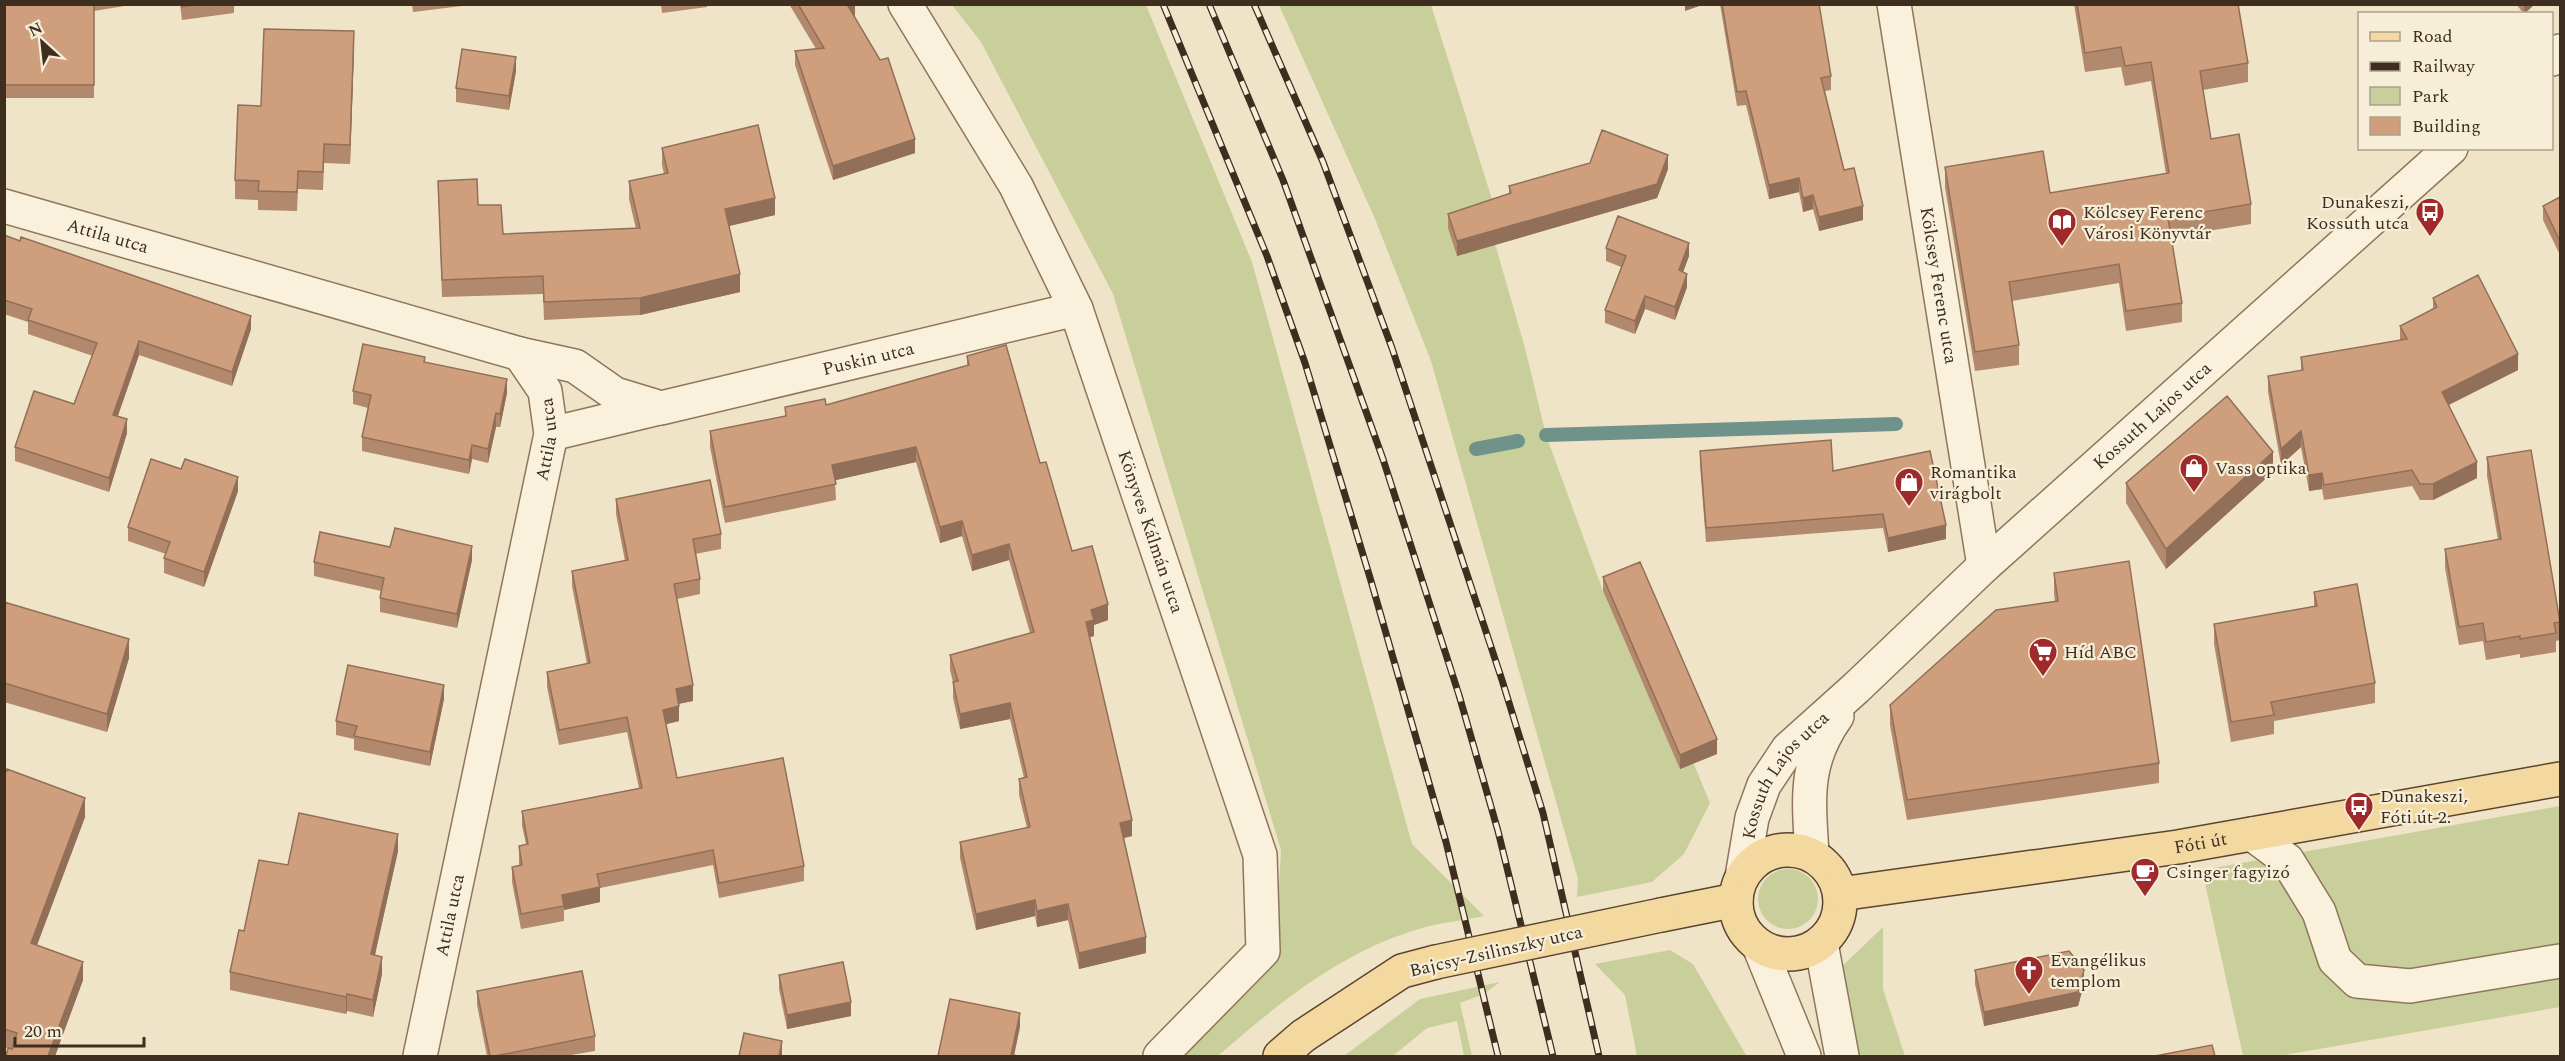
<svg xmlns="http://www.w3.org/2000/svg" width="2565" height="1061" viewBox="0 0 2565 1061" font-family="Spectral,serif">
  <rect width="100%" height="100%" fill="#f0e4c8"/>
  <path fill="#c9cf9b" d="M952 5H1146L1252 262 1412 844 1484 916C1465 920 1445 922 1426 927 1344 949 1280 1002 1218 1056H1176L1275 954 1281 850 1113 294 981 42Z
    M1279 5H1431L1496 212 1487 216 1525 348 1546 435 1603 591 1644 686 1691 757 1710 803 1684 854 1652 882 1577 897 1578 879 1431 361 1375 219Z
    M2560 806V1007L2279 1056H2243L2202 870Z
    M1758 899a30 30 0 1 1 60 0a30 30 0 1 1-60 0Z
    M1883 927V989L1905 1056H1855L1836 972Z
    M1670 950 1693 964 1746 1055 1745 1056H1637L1625 995 1595 964Z
    M1500 982 1484 994 1460 1003 1472 1056H1464L1457 1021 1427 1028 1393 1056H1344L1420 999Z"/>
  <g fill="none" stroke-linecap="round" stroke-linejoin="round">
    <path stroke="#6f938a" stroke-width="14" d="M1546 435 1896 424
      M1476 449 1518 441"/>
    <g stroke="#8d765c" stroke-width="36">
      <g id="minor">
        <path id="s1" d="M905 4 1016 186 1076 309 1260 855 1263 951 1160 1056"/>
        <path id="s2" d="M1894 4 1984 566"/>
        <path d="M2552 59 2560 51"/>
        <path id="s3" d="M4 206 520 354 575 366 615 394 661 408 1076 309"/>
        <path d="M551 434 659 408"/>
        <path d="M2252 834 2287 860 2319 912 2335 960 2357 981 2410 986 2560 961"/>
        <path d="M1812 855C1809 800 1803 764 1837 716"/>
        <path id="s4" d="M1742 877 1752 818 1764 785 1788 749 1856 688 1984 566 2451 148"/>
        <path d="M1821 943 1842 1056"/>
        <path d="M1759 946 1804 1056"/>
        <path id="s5" d="M420 1056 551 434 545 391 520 354"/>
      </g>
    </g>
    <g stroke="#5b4430" stroke-width="36">
      <g id="major">
        <circle cx="1788" cy="902" r="52"/>
        <path id="s6" d="M1840 894 2178 847 2560 779"/>
        <path d="M1661 915 1736 900"/>
        <path d="M1280 1056 1303 1036 1402 971 1436 962"/>
      </g>
    </g>
    <use href="#minor" stroke="#faf1dc" stroke-width="33"/>
    <use href="#major" stroke="#f3d9a0" stroke-width="33"/>
    <g stroke="#3d2e20" stroke-width="7">
      <path id="rail" d="M1163 4 1267 256 1305 363 1371 581 1446 842 1498 1056
        M1209 4 1283 180 1383 459 1459 695 1498 831 1553 1056
        M1254 4 1323 162 1392 348 1502 680 1543 813 1599 1056"/>
    </g>
    <use href="#rail" stroke="#f7eed8" stroke-width="4.5" stroke-dasharray="14" stroke-linecap="butt"/>
    <g stroke="#5b4430" stroke-width="36" stroke-linecap="butt">
      <path id="major-bridge" d="M1436 962 1661 915"/>
    </g>
    <use href="#major-bridge" stroke="#f3d9a0" stroke-width="33"/>
  </g>
  <path fill="#b2896c" d="M4 4H137L94 11V98H4Z
    M180 4H234V13L182 20Z
    M412 4H462V6L413 12Z
    M661 4H707V7L662 13Z
    M789 4H855V16H854L915 153 833 180 795 65V51L816 49Z
    M1720 4H1819L1831 76V90L1825 91 1844 170 1863 220 1819 231 1813 209 1803 212 1799 192 1769 199 1746 105 1737 106Z
    M2074 4H2238L2248 63V82L2203 90 2211 139 2251 204V224L2171 237 2182 303V322L2126 331 2119 283 2012 301 2019 345V365L1975 371 1945 187V167L2050 193 2166 174 2151 81 2125 86 2121 67 2085 72Z
    M2516 4H2535L2524 14Z
    M354 49 350 164 324 163 323 190 298 189 297 211 258 210V200L235 199V180L261 106Z
    M516 71 509 110 456 102V88Z
    M662 148 775 215 729 226 740 292 640 315 544 320 543 294 442 297 438 181 478 205 503 234 636 229 629 199V181L664 174 662 165Z
    M1668 169 1657 198 1457 256 1448 228V214L1509 194V186Z
    M2560 197V255L2543 220V206Z
    M4 235 251 329 232 386 139 355 118 416 127 433 109 492 15 461V447L74 404 93 356 28 334V322L4 314Z
    M1606 248 1689 256 1683 272 1687 287 1675 320 1645 309 1635 334 1605 323V310L1621 267 1606 261Z
    M2433 298 2518 370 2449 405 2477 478 2433 500H2420L2412 486 2324 500 2322 489 2309 491 2301 447 2281 465 2268 392V376L2301 371V357L2400 340V326L2433 309Z
    M967 356 1040 463 1072 551 1108 620 1094 625V636L1090 637 1132 836 1124 838 1146 953 1079 969 1068 920 1037 927 1035 916 976 930 960 858V842L1027 828 1019 795V779L1024 778 1010 719 960 729 953 698V682L950 670V655L1030 633 1009 560 972 571 962 536 940 543 916 462 835 480 836 500 725 523 710 447V431L785 416V407L826 405 967 365Z
    M425 362 507 393 500 427H496L488 463 472 459 469 474 362 451V437L368 408 353 404V391Z
    M1700 451 1833 471 1946 539 1888 552 1883 528 1706 542 1700 465Z
    M2487 457 2560 620V640L2556 641V652L2520 658V654L2486 660 2483 641 2459 645 2445 568V549L2498 540 2487 476Z
    M2273 472 2166 569 2126 503V483Z
    M238 491 204 587 164 573V558L166 554 128 541V527Z
    M616 499 721 534V549L695 554 700 579V594L677 599 693 701 679 704V721L666 724 677 778 804 866V881L719 898 713 865 600 888V902L564 910V921L521 929 512 882V867L519 865V846L526 844 522 826V811L639 788 627 732 559 745 547 687V672L587 664 572 586V571L625 561 616 514Z
    M472 560 457 628 380 612V598L381 591 314 576V562Z
    M2054 573 2159 763V783L1907 820 1890 725V705L2055 602 2054 593Z
    M1603 577 1717 754 1680 769 1603 591Z
    M2314 592 2375 683V703L2274 721V734L2231 742 2214 644V624L2314 606Z
    M4 602 129 658 107 732 4 702Z
    M444 699 430 766 354 750V739L336 735V721Z
    M4 777 85 817 37 945 83 980 55 1056H6L8 1048 4 1047Z
    M398 851 375 955 382 974 373 1017 347 1011 346 1014 230 990V972L244 931 288 865Z
    M1975 970 2084 984 2078 1006 1984 1026 1975 984Z
    M779 975 851 1016 787 1029 779 989Z
    M477 991 595 1036V1051L565 1056H487L477 1005Z"/>
  <path fill="#916f58" d="M851 4H855V16L848 20V6Z
    M1685 4H1705L1685 11Z
    M2524 4H2535L2524 14Z
    M354 31V49L350 164V145Z
    M516 57V71L509 110V96Z
    M915 139V153L833 180V166Z
    M1668 155V169L1657 198 1457 256V241Z
    M1799 178V192L1769 199V185Z
    M1813 195V209L1803 212V198Z
    M775 198V215L725 227V209Z
    M1863 206V220L1819 231V217Z
    M1689 243V256L1679 283V270Z
    M740 274V292L640 315V298Z
    M1687 274V287L1675 320V307Z
    M1645 296V309L1635 334V321Z
    M251 316V329L232 386V372Z
    M139 341V355L113 429V415Z
    M2518 354V370L2442 408V392Z
    M507 379V393L500 427V414Z
    M496 413V427L488 463V449Z
    M127 419V433L109 492V478Z
    M2301 431V447L2281 465V449Z
    M472 445V459L469 474V460Z
    M916 447V462L832 481V465Z
    M2273 452V472L2166 569V549Z
    M2477 462V478L2433 500V484Z
    M2322 473V489L2309 491V475Z
    M238 477V491L204 587V572Z
    M962 521V536L940 543V527Z
    M1946 525V539L1888 552V538Z
    M1009 544V560L972 571V555Z
    M472 546V560L457 628V614Z
    M1108 604V620L1094 625V636L1086 638V622L1091 610Z
    M129 639V658L107 732V714Z
    M444 685V699L430 766V752Z
    M693 685V701L676 704V689Z
    M1010 703V719L960 729V714Z
    M679 706V721L663 725V710Z
    M1717 739V754L1680 769V755Z
    M85 798V817L31 961V943Z
    M1132 820V836L1120 839V823Z
    M398 834V851L371 972V954Z
    M600 887V902L564 910 562 895Z
    M1035 900V916L976 930V914Z
    M1068 904V920L1037 927V911Z
    M1146 937V953L1079 969V953Z
    M382 957V974L373 1017V1000Z
    M83 962V980L55 1056H48Z
    M2084 970V984L2078 1006 1984 1026V1012Z
    M347 994V1011L346 1014V997Z
    M851 1002V1016L787 1029V1015Z
    M1020 1013V1027L1014 1056H1011Z
    M782 1041V1056H779Z"/>
  <path fill="#cf9f7d" stroke="#916f58" stroke-width="1.5" d="M4 4H94V85H4Z
    M181 4H198L182 7Z
    M798 4H851L848 6 880 60 888 58 915 139 833 166 795 51 824 48Z
    M1722 4H1819L1831 76 1821 78 1844 170 1854 168 1863 206 1819 217 1813 195 1803 198 1799 178 1769 185 1746 91 1737 92Z
    M2077 4H2238L2248 63 2200 71 2211 139 2239 134 2251 204 2168 218 2182 303 2126 311 2119 264 2009 282 2019 345 1975 352 1945 167 2043 151 2050 193 2169 173 2151 62 2125 66 2121 47 2085 53Z
    M264 29 354 31 350 145 324 144 323 172 298 171 297 192 258 191 259 181 235 180 238 105 261 106Z
    M462 49 516 57 509 96 456 88Z
    M758 125 775 198 725 209 740 274 640 298 544 302 543 276 442 280 438 181 477 179 478 205H501L503 234 640 228 629 181 668 173 662 148Z
    M1602 130 1668 155 1657 184 1457 241 1448 214 1511 193 1509 186 1590 163Z
    M2560 197V241L2543 206Z
    M1618 216 1689 243 1679 270 1687 274 1675 307 1645 296 1635 321 1605 310 1626 256 1606 248Z
    M4 235 20 241 21 237 251 316 232 372 139 341 113 415 127 419 109 478 15 447 34 391 74 404 97 343 28 320 32 309 4 300Z
    M2478 275 2518 354 2442 392 2477 462 2433 484H2420L2412 470 2324 485 2322 473 2309 475 2301 431 2281 449 2268 376 2303 370 2301 357 2407 339 2400 326 2437 307 2433 298Z
    M363 344 425 357 424 362 507 379 500 414 496 413 488 449 472 445 469 460 362 437 371 395 353 391Z
    M1006 345 1040 463 1046 462 1072 551 1092 546 1108 604 1091 610 1094 620 1086 622 1132 820 1120 823 1146 937 1079 953 1068 904 1037 911 1035 900 976 914 960 842 1030 827 1019 779 1027 777 1010 703 960 714 953 682 958 681 950 655 1034 632 1009 544 972 555 962 521 940 527 916 447 832 465 836 484 725 507 710 431 786 416 785 407 825 399 826 405 969 365 967 356Z
    M2227 396 2273 452 2166 549 2126 483Z
    M1831 440 1833 471 1930 451 1946 525 1888 538 1883 514 1706 528 1700 451Z
    M2531 450 2560 622 2554 623 2556 633 2520 639V636L2486 642 2483 623 2459 627 2445 549 2501 539 2487 457Z
    M151 459 181 469 185 459 238 477 204 572 164 558 170 542 128 527Z
    M710 480 721 534 693 539 700 579 674 584 693 685 676 689 679 706 663 710 677 778 783 758 804 866 719 883 713 850 597 874 600 887 562 895 564 906 521 914 512 867 522 865 519 846 528 844 522 811 642 788 627 717 559 730 547 672 590 663 572 571 628 560 616 499Z
    M395 528 472 546 457 614 380 598 384 578 314 562 320 532 390 547Z
    M2129 561 2159 763 1907 800 1890 705 1996 610 2058 601 2054 573Z
    M1640 562 1717 739 1680 755 1603 577Z
    M2357 584 2375 683 2271 702 2274 715 2231 722 2214 624 2317 606 2314 592Z
    M4 602 129 639 107 714 4 683Z
    M348 665 444 685 430 752 354 736 357 726 336 721Z
    M7 769 85 798 31 943 83 962 48 1056H6L8 1048 12 1049 17 1033 4 1029V777Z
    M299 813 398 834 371 954 382 957 373 1000 347 994 346 997 230 972 239 930 244 931 259 860 288 865Z
    M2069 951 2084 970 2078 992 1984 1012 1975 970Z
    M843 962 851 1002 787 1015 779 975Z
    M582 971 595 1036 495 1056H490L477 991Z
    M950 999 1020 1013 1011 1055 1019 1056H938Z
    M744 1033 782 1041 779 1056H739Z
    M2212 1045 2215 1056H2155Z"/>
  <defs>
    <g id="bus-pin" transform="scale(1.5)"><path d="M0 17L-7.5 6A9.5 9.5 0 1 1 7.5 6Z" fill="#9e2a2b" stroke="#f7eed8"/><path d="M-5-6H5V4H4V6H2V4H-2V6H-4V4H-5ZM-3.5-4V0h7V-4ZM-3.5 1.2v1.5H-2V1.2ZM2 1.2v1.5H3.5V1.2Z" fill="#fff"/></g>
    <g id="library-pin" transform="scale(1.5)"><path d="M0 17L-7.5 6A9.5 9.5 0 1 1 7.5 6Z" fill="#9e2a2b" stroke="#f7eed8"/><path d="M-6-4Q-3-5.5-.7-3.5V5Q-3 3-6 4ZM6-4Q3-5.5 .7-3.5V5Q3 3 6 4Z" fill="#fff"/></g>
    <g id="shop-pin" transform="scale(1.5)"><path d="M0 17L-7.5 6A9.5 9.5 0 1 1 7.5 6Z" fill="#9e2a2b" stroke="#f7eed8"/><path d="M-5-2.5h2.3a2.7 3.5 0 0 1 5.4 0H5L5.5 6h-11ZM-1.5-2.5h3a1.5 2.3 0 0 0-3 0Z" fill="#fff"/></g>
    <g id="supermarket-pin" transform="scale(1.5)"><path d="M0 17L-7.5 6A9.5 9.5 0 1 1 7.5 6Z" fill="#9e2a2b" stroke="#f7eed8"/><path d="M-6-5.5h2.5l.6 2H6L4.5 2H-2.5L-4.4-4H-6ZM-1.5 3.2a1.3 1.3 0 1 0 .1 0ZM3 3.2a1.3 1.3 0 1 0 .1 0Z" fill="#fff"/></g>
    <g id="cafe-pin" transform="scale(1.5)"><path d="M0 17L-7.5 6A9.5 9.5 0 1 1 7.5 6Z" fill="#9e2a2b" stroke="#f7eed8"/><path d="M-5.5-4.5H6V0H3Q3 3.5 0 3.5H-2.5Q-5.5 3.5-5.5 0ZM3-3.2v2h1.7v-2ZM-6 4.5H4V6H-6Z" fill="#fff"/></g>
    <g id="church-pin" transform="scale(1.5)"><path d="M0 17L-7.5 6A9.5 9.5 0 1 1 7.5 6Z" fill="#9e2a2b" stroke="#f7eed8"/><path d="M-1.2-6h2.4v3.5h3.3v2.4h-3.3V6h-2.4V-.1h-3.3v-2.4h3.3Z" fill="#fff"/></g>
  </defs>
  <g fill-rule="evenodd">
    <use href="#bus-pin" x="2430" y="212"/>
    <use href="#library-pin" x="2062" y="222"/>
    <use href="#shop-pin" x="2194" y="468"/>
    <use href="#shop-pin" x="1909" y="482"/>
    <use href="#supermarket-pin" x="2043" y="652"/>
    <use href="#bus-pin" x="2359" y="806"/>
    <use href="#cafe-pin" x="2145" y="872"/>
    <use href="#church-pin" x="2029" y="970"/>
  </g>
  <g text-anchor="middle" stroke-width="4.5" stroke-linejoin="round" paint-order="stroke">
    <g font-size="18" fill="#3d2e20" stroke="#f7eed8" text-anchor="start">
      <text x="2409" y="208" text-anchor="end">Dunakeszi,<tspan x="2409" dy="21">Kossuth utca</tspan></text>
      <text x="2083" y="218">Kölcsey Ferenc<tspan x="2083" dy="21">Városi Könyvtár</tspan></text>
      <text x="2215" y="474">Vass optika</text>
      <text x="1930" y="478">Romantika<tspan x="1930" dy="21">virágbolt</tspan></text>
      <text x="2064" y="658">Híd ABC</text>
      <text x="2380" y="802">Dunakeszi,<tspan x="2380" dy="21">Fóti út 2.</tspan></text>
      <text x="2166" y="878">Csinger fagyizó</text>
      <text x="2050" y="966">Evangélikus<tspan x="2050" dy="21">templom</tspan></text>
    </g>
    <g font-size="18" fill="#3d2e20" stroke="#f7eed8">
      <text dy="6" stroke="none"><textPath href="#s3" startOffset="108">Attila utca</textPath></text>
      <text dy="6" stroke="none"><textPath href="#s2" startOffset="285">Kölcsey Ferenc utca</textPath></text>
      <text dy="6" stroke="none"><textPath href="#s3" startOffset="903">Puskin utca</textPath></text>
      <text dy="6" stroke="none"><textPath href="#s4" startOffset="632">Kossuth Lajos utca</textPath></text>
      <text dy="6" stroke="none"><textPath href="#s5" startOffset="630">Attila utca</textPath></text>
      <text dy="6" stroke="none"><textPath href="#s1" startOffset="585">Könyves Kálmán utca</textPath></text>
      <text dy="6" stroke="none"><textPath href="#s4" startOffset="114">Kossuth Lajos utca</textPath></text>
      <text dy="6" stroke="none"><textPath href="#s6" startOffset="364">Fóti út</textPath></text>
      <text dy="6" stroke="none"><textPath href="#s5" startOffset="144">Attila utca</textPath></text>
      <text transform="translate(1496 951) rotate(-13)" y="6">Bajcsy-Zsilinszky utca</text>
    </g>
  </g>
  <rect width="2565" height="1061" fill="none" stroke="#3d2e20" stroke-width="12"/>
  <rect x="2358" y="12" width="195" height="138" fill="#f7eed8" stroke="#ada18e" stroke-width="1.5"/>
  <rect x="2370" y="32" width="30" height="9" fill="#f3d9a0" stroke="#ada18e" stroke-width="1.5"/>
  <text x="2412" y="42" font-size="18" fill="#3d2e20">Road</text>
  <rect x="2370" y="62" width="30" height="9" fill="#3d2e20" stroke="#ada18e" stroke-width="1.5"/>
  <text x="2412" y="72" font-size="18" fill="#3d2e20">Railway</text>
  <rect x="2370" y="87" width="30" height="18" fill="#c9cf9b" stroke="#ada18e" stroke-width="1.5"/>
  <text x="2412" y="102" font-size="18" fill="#3d2e20">Park</text>
  <rect x="2370" y="117" width="30" height="18" fill="#cf9f7d" stroke="#ada18e" stroke-width="1.5"/>
  <text x="2412" y="132" font-size="18" fill="#3d2e20">Building</text>
  <g transform="translate(42 42) rotate(333)" stroke="#f7eed8" stroke-width="4.5" paint-order="stroke">
  <path d="M0-4.5L10 22L0 15L-10 22Z" fill="#3d2e20"/>
  <text y="-9" font-size="16" font-weight="bold" text-anchor="middle" fill="#3d2e20">N</text>
  </g>
  <path d="M15 1037v9h129v-9" fill="none" stroke="#3d2e20" stroke-width="3"/>
  <text x="24" y="1037" font-size="18" fill="#3d2e20" stroke="#f7eed8" stroke-width="4.5" paint-order="stroke">20 m</text>
</svg>
